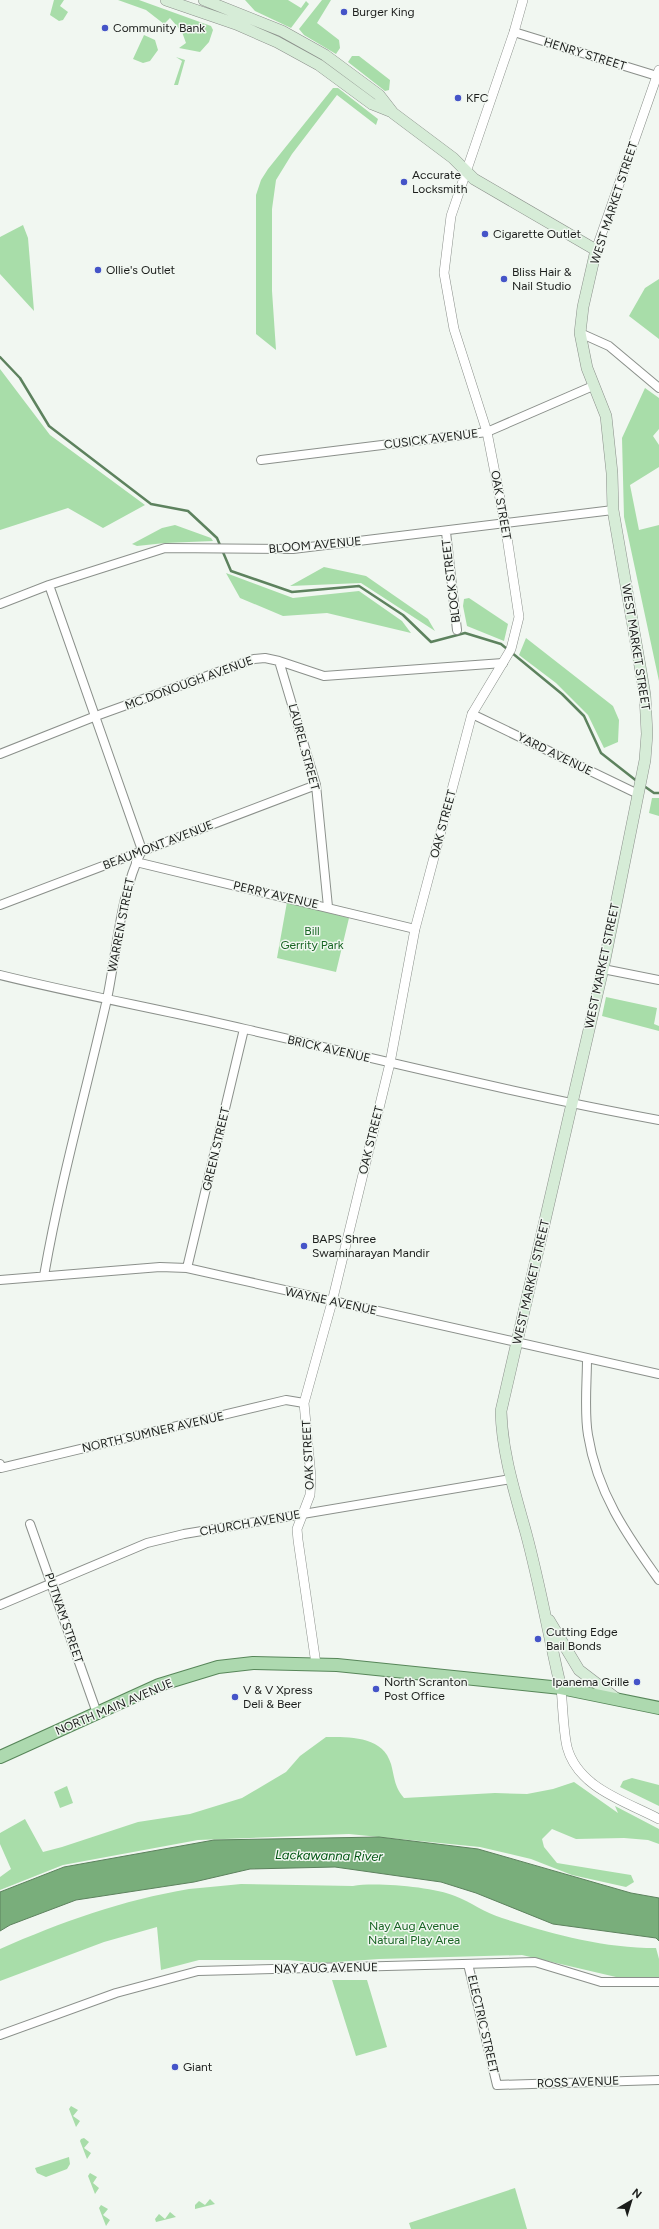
<svg xmlns="http://www.w3.org/2000/svg" width="659" height="2229" viewBox="0 0 659 2229" font-family="Figtree,sans-serif">
  <rect width="100%" height="100%" fill="#f1f7f1"/>
  <path fill="#a8dda9" d="M54 0H64L60 6 68 12 63 20 59 21 50 15Z
    M118 0H139L211 26 213 30 209 42 200 52 179 48 186 43 182 32 170 18 164 24 146 10Z
    M245 0H288L301 8 306 1 309 4 291 28 255 11Z
    M322 0H331L317 23 339 40 340 48 336 54 304 35 299 29Z
    M144 35 155 40 158 50 150 61 143 63 133 59Z
    M352 56H359L390 80 389 90 385 91 348 62Z
    M176 57 185 60 178 85H174L182 61Z
    M333 88H338L378 119 376 125 337 95 292 154 276 180 272 209V291L276 350 256 334V195L261 180 268 169Z
    M23 225 28 238 34 311 0 274V237Z
    M659 279V339L629 316 645 288Z
    M0 369 50 435 145 505 103 528 68 508 0 530Z
    M645 388 659 398V429L653 436 659 445V467L630 485 639 530 659 525V681L624 517 622 438Z
    M175 525 211 538 213 541 165 543 137 546 132 544 162 528Z
    M324 567 366 576 428 619 435 631 361 583 290 586Z
    M226 573 293 598 359 591 402 621 411 633 327 613 283 616 240 598Z
    M469 598 508 624 504 641 467 626 463 606 464 599Z
    M526 638 613 706 619 720 618 742 604 748 588 715 556 683 519 655Z
    M652 798H659V816L649 813Z
    M287 902 349 918 336 972 277 958Z
    M606 997 657 1008 654 1024 659 1026V1031L602 1016Z
    M326 1737C350 1737 383 1736 391 1764 395 1779 394 1786 404 1798L495 1793 527 1794 553 1789 574 1782 618 1813 615 1806 659 1829V1844L648 1840 624 1838 576 1839 552 1829 542 1839 544 1847 557 1863 631 1875 634 1882 626 1887 572 1875 531 1859 480 1847 349 1834 198 1840 63 1865 0 1890V1877L11 1869 0 1844V1833L25 1819 43 1852 62 1847 138 1822 190 1814 242 1798 286 1772 300 1756Z
    M632 1778 659 1785V1806L620 1787 623 1781Z
    M67 1786 73 1803 60 1808 54 1792Z
    M241 1884 353 1886C376 1882 433 1887 455 1896 471 1902 485 1913 502 1918 552 1934 603 1948 656 1948L659 1959V1977H616L522 1955 379 1959 323 1963 287 1960H199L161 1970 157 1927 104 1942 0 1981V1949C61 1922 123 1900 189 1889 207 1887 224 1886 241 1884Z
    M332 1980H367L387 2047 356 2056Z
    M71 2106 78 2110 73 2116 80 2121 76 2127 69 2109Z
    M84 2138 89 2142 84 2148 91 2153 87 2159 80 2141 81 2139Z
    M69 2157 70 2164 67 2169 46 2177 37 2173 35 2168Z
    M90 2173 97 2177 93 2183 99 2188 95 2194 88 2176Z
    M515 2188 527 2229H411L409 2223Z
    M210 2199 215 2204 195 2209V2205L199 2201 205 2205Z
    M101 2205 108 2209 103 2215 110 2220 106 2226 99 2208Z
    M170 2212 176 2217 156 2222 155 2219 159 2214 165 2219Z"/>
  <path fill="#79ae7b" stroke="#5d825e" d="M379 1837 478 1849 631 1893 659 1898V1941L656 1938 553 1924 476 1893 441 1882 335 1867 250 1869 194 1882 76 1900 10 1925 0 1931V1892L64 1867 214 1840Z"/>
  <g fill="none" stroke-linecap="round" stroke-linejoin="round">
    <path stroke="#5d825e" stroke-width="2.5" d="M0 357 20 378 49 426 151 504 188 511 217 538 231 571 292 592 359 586 403 615 431 642 465 633 501 644 562 694 584 716 601 753 638 782
      M644 786 654 793H659"/>
    <g stroke="#8b908b" stroke-width="10">
      <path id="minor" d="M514 32 657 76
        M580 333 609 346 659 388
        M261 460 487 432 593 386
        M446 532 457 630
        M0 604 49 585 165 548 293 549 613 510
        M279 661 316 785 328 907
        M472 714 638 794
        M0 754 96 716 254 659 265 658 279 661 324 676 503 663
        M136 862 415 929
        M0 905 316 785
        M603 969 659 980
        M0 975C81 995 164 1010 245 1029 383 1060 520 1095 659 1120
        M187 1268 244 1029
        M44 1276C60 1183 86 1092 107 999 117 951 120 894 142 850L49 585
        M0 1280 160 1267 187 1268 659 1374
        M587 1359C587 1382 584 1412 588 1435 597 1492 626 1534 659 1580
        M0 1464 1 1468 286 1400 304 1403
        M30 1524 97 1713
        M0 1605 147 1543 184 1534 511 1479
        M468 1964 497 2085 659 2080
        M0 2035 116 1993 198 1971 535 1962 601 1982H659"/>
    </g>
    <g stroke="#8b908b" stroke-width="10">
      <path id="tertiary" d="M596 250 659 70
        M316 1664 298 1540 297 1529 310 1495 311 1477 304 1403 332 1302 390 1063 415 929 472 714 511 649 519 617 505 524 487 432 454 329 444 273 451 216 514 32 523 0
        M561 1688C563 1707 563 1729 567 1747 578 1788 625 1801 659 1819"/>
    </g>
    <g stroke="#8b908b" stroke-width="12">
      <path id="secondary" d="M166 0 236 24 277 42 319 65 372 104 392 112
        M204 0 282 31 325 55 379 95 393 113 453 158 474 179 596 250 583 307 580 333 587 368 606 416 612 473 613 510 645 695 647 734 645 760 603 969 501 1411C502 1453 515 1493 526 1533 540 1585 549 1637 561 1688
        M549 1620 579 1670 617 1699"/>
    </g>
    <g stroke="#578659" stroke-width="14">
      <path id="primary" d="M0 1757 159 1685 218 1667 253 1663 337 1665 561 1688 659 1708"/>
    </g>
    <use href="#minor" stroke="#fff" stroke-width="8"/>
    <use href="#tertiary" stroke="#fff" stroke-width="9"/>
    <use href="#secondary" stroke="#d6ecd7" stroke-width="11"/>
    <use href="#primary" stroke="#add9af" stroke-width="12"/>
  </g>
  <g fill="#4554c8" stroke="#f1f7f1" stroke-width="1.5">
    <circle cx="344" cy="12" r="4"/>
    <circle cx="105" cy="28" r="4"/>
    <circle cx="458" cy="98" r="4"/>
    <circle cx="404" cy="182" r="4"/>
    <circle cx="485" cy="234" r="4"/>
    <circle cx="98" cy="270" r="4"/>
    <circle cx="504" cy="279" r="4"/>
    <circle cx="304" cy="1246" r="4"/>
    <circle cx="538" cy="1639" r="4"/>
    <circle cx="637" cy="1682" r="4"/>
    <circle cx="376" cy="1689" r="4"/>
    <circle cx="235" cy="1697" r="4"/>
    <circle cx="175" cy="2067" r="4"/>
  </g>
  <g text-anchor="middle" stroke-width="3" stroke-linejoin="round" paint-order="stroke">
    <g font-size="12" fill="#1b1d1b" stroke="#f1f7f1" text-anchor="start">
      <text x="352" y="16">Burger King</text>
      <text x="113" y="32">Community Bank</text>
      <text x="466" y="102">KFC</text>
      <text x="412" y="179">Accurate<tspan x="412" dy="14">Locksmith</tspan></text>
      <text x="493" y="238">Cigarette Outlet</text>
      <text x="106" y="274">Ollie's Outlet</text>
      <text x="512" y="276">Bliss Hair &amp;<tspan x="512" dy="14">Nail Studio</tspan></text>
      <text x="312" y="1243">BAPS Shree<tspan x="312" dy="14">Swaminarayan Mandir</tspan></text>
      <text x="546" y="1636">Cutting Edge<tspan x="546" dy="14">Bail Bonds</tspan></text>
      <text x="384" y="1686">North Scranton<tspan x="384" dy="14">Post Office</tspan></text>
      <text x="629" y="1686" text-anchor="end">Ipanema Grille</text>
      <text x="243" y="1694">V &amp; V Xpress<tspan x="243" dy="14">Deli &amp; Beer</tspan></text>
      <text x="183" y="2071">Giant</text>
    </g>
    <g font-size="12" fill="#1b1d1b" stroke="#f1f7f1">
      <text transform="translate(585 54) rotate(17)" y="4">HENRY STREET</text>
      <text transform="translate(614 203) rotate(-72)" y="4">WEST MARKET STREET</text>
      <text transform="translate(431 439) rotate(-7)" y="4">CUSICK AVENUE</text>
      <text transform="translate(501 505) rotate(80)" y="4">OAK STREET</text>
      <text transform="translate(315 545) rotate(-5)" y="4">BLOOM AVENUE</text>
      <text transform="translate(451 581) rotate(-97)" y="4">BLOCK STREET</text>
      <text transform="translate(636 647) rotate(81)" y="4">WEST MARKET STREET</text>
      <text transform="translate(189 683) rotate(-20)" y="4">MC DONOUGH AVENUE</text>
      <text transform="translate(304 747) rotate(75)" y="4">LAUREL STREET</text>
      <text transform="translate(555 754) rotate(26)" y="4">YARD AVENUE</text>
      <text transform="translate(443 824) rotate(-75)" y="4">OAK STREET</text>
      <text transform="translate(158 845) rotate(-21)" y="4">BEAUMONT AVENUE</text>
      <text transform="translate(276 895) rotate(13)" y="4">PERRY AVENUE</text>
      <text transform="translate(121 925) rotate(-79)" y="4">WARREN STREET</text>
      <text transform="translate(602 966) rotate(-78)" y="4">WEST MARKET STREET</text>
      <text transform="translate(329 1049) rotate(13)" y="4">BRICK AVENUE</text>
      <text transform="translate(371 1140) rotate(-76)" y="4">OAK STREET</text>
      <text transform="translate(216 1149) rotate(-77)" y="4">GREEN STREET</text>
      <text transform="translate(531 1282) rotate(-77)" y="4">WEST MARKET STREET</text>
      <text transform="translate(331 1301) rotate(12)" y="4">WAYNE AVENUE</text>
      <text transform="translate(153 1432) rotate(-13)" y="4">NORTH SUMNER AVENUE</text>
      <text transform="translate(308 1455) rotate(-93)" y="4">OAK STREET</text>
      <text transform="translate(250 1523) rotate(-10)" y="4">CHURCH AVENUE</text>
      <text transform="translate(64 1618) rotate(71)" y="4">PUTNAM STREET</text>
      <text transform="translate(114 1707) rotate(-23)" y="4">NORTH MAIN AVENUE</text>
      <text transform="translate(326 1968) rotate(-1)" y="4">NAY AUG AVENUE</text>
      <text transform="translate(483 2024) rotate(77)" y="4">ELECTRIC STREET</text>
      <text transform="translate(578 2082) rotate(-2)" y="4">ROSS AVENUE</text>
    </g>
    <g font-size="12" fill="#196524" stroke="#f1f7f1">
      <text x="312" y="935">Bill<tspan x="312" dy="14">Gerrity Park</tspan></text>
      <text x="414" y="1930">Nay Aug Avenue<tspan x="414" dy="14">Natural Play Area</tspan></text>
    </g>
    <g font-size="13" font-style="italic" fill="#005512" stroke="#f1f7f1">
      <text transform="translate(329 1855) rotate(1)" y="5">Lackawanna River</text>
    </g>
  </g>
  <g transform="translate(631 2201) rotate(38)" stroke="#f1f7f1" stroke-width="3" paint-order="stroke">
  <path d="M0-3L7 15L0 10L-7 15Z" fill="#1b1d1b"/>
  <text y="-6" font-size="11" font-weight="bold" text-anchor="middle" fill="#1b1d1b">N</text>
  </g>
</svg>
